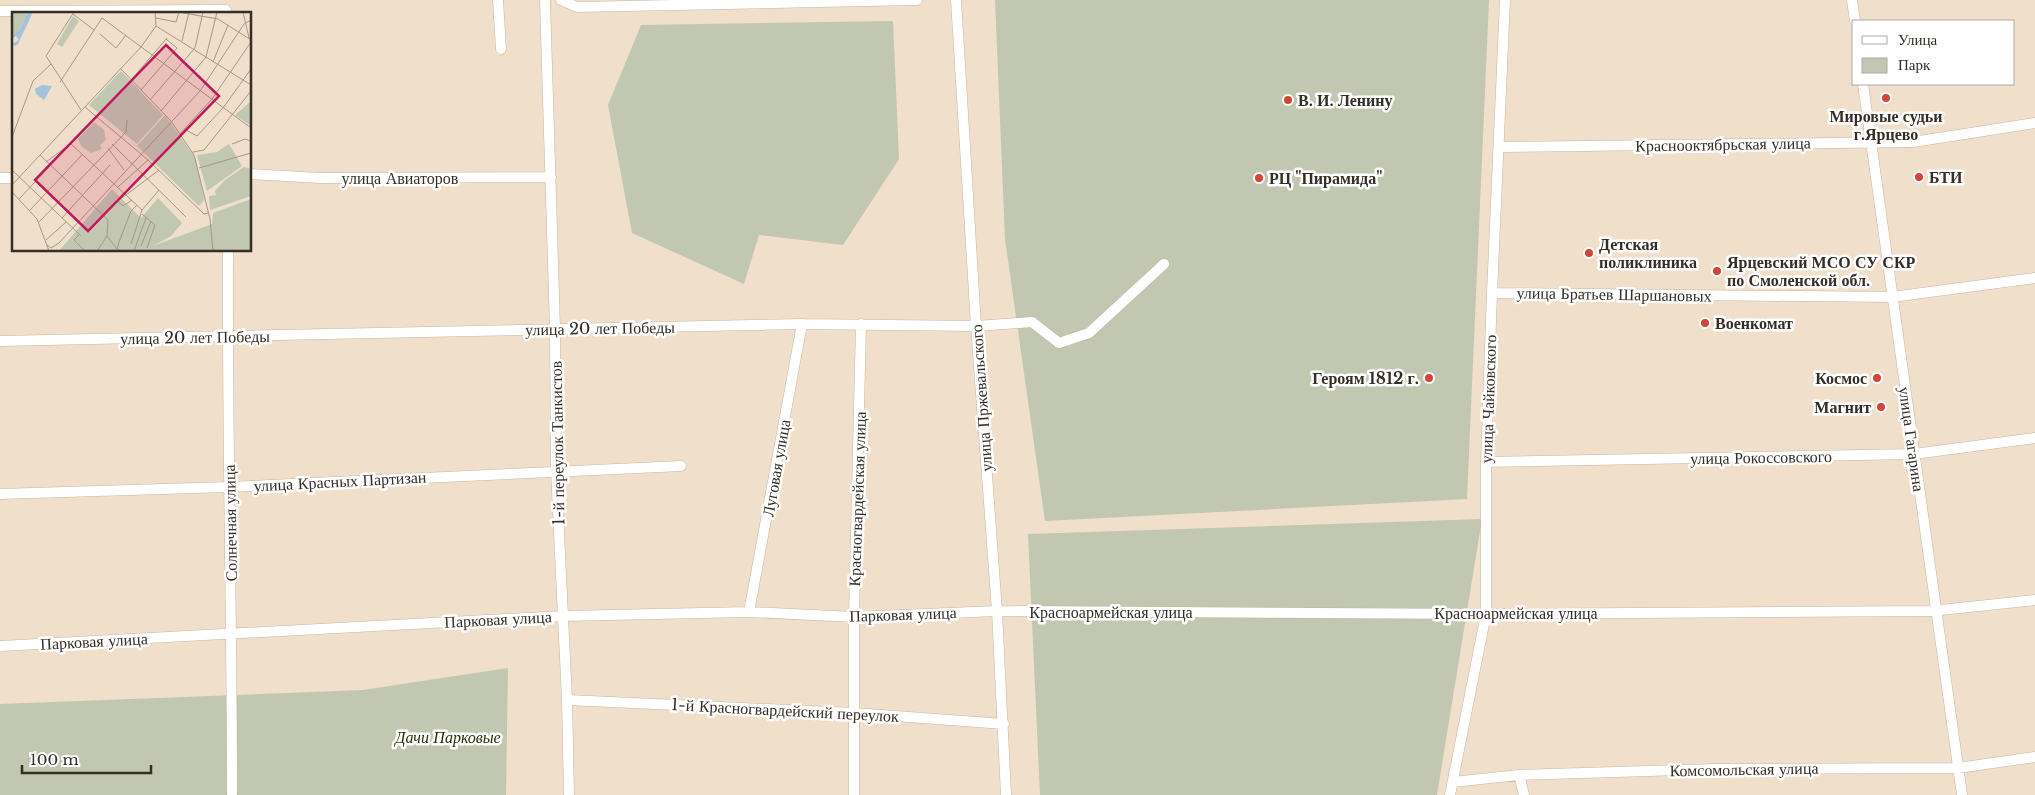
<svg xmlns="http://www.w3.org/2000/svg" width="2035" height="795" viewBox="0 0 2035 795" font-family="'Libre Baskerville',serif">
  <rect width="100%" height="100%" fill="#f0dfca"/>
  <path fill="#c1c7b1" d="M995 0H1489L1467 499 1045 521 1005 239Z
    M893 21 899 159 843 245 759 235 744 284 632 233 608 105 641 25Z
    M1482 519 1437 795H1040L1028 534Z
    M508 668 506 795H0V704L363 690Z"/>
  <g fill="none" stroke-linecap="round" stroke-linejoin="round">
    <g stroke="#c6b6a1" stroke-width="11">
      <path id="street" d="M498 0 501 49
        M545 0 555 329 556 470 567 700 569 795
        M561 0 577 7 917 0
        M956 0 976 326 997 611 1006 795
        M1852 0 1855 21
        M0 11 226 10
        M1863 84 1962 795
        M1500 147 1913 142 2035 123
        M250 174 320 178 551 177
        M0 178H14
        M228 250C227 432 232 613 232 795
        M1492 293 1892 297 2035 278
        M0 341 802 324 976 326 1032 322 1059 343 1089 333 1164 264
        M1486 462 1914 454 2035 438
        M0 494 228 487 681 466
        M749 612 802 324
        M0 646 563 616 749 612 854 617 997 611 1486 614 1931 611 2035 600
        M567 700 854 713 1004 724
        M1519 775 1524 795
        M1453 782 1519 775 1715 769 1958 768 2035 757
        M854 795V617L861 324
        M1450 795 1486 614V462L1492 293 1505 0"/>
    </g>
    <use href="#street" stroke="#fff" stroke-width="10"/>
  </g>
  <g fill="#d24537" stroke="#fff" stroke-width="2">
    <circle cx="1886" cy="98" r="5"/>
    <circle cx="1288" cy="100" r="5"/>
    <circle cx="1919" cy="177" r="5"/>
    <circle cx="1259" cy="178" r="5"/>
    <circle cx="1589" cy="253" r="5"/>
    <circle cx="1717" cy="271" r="5"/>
    <circle cx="1705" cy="323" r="5"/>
    <circle cx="1429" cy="378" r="5"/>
    <circle cx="1877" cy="378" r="5"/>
    <circle cx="1881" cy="407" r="5"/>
  </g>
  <g text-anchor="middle" stroke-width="5" stroke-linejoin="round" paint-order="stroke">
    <g font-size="16" font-weight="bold" fill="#342e26" stroke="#fff" text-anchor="start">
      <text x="1298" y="106">В. И. Ленину</text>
      <text x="1886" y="122" text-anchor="middle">Мировые судьи<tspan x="1886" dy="18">г.Ярцево</tspan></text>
      <text x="1929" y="183">БТИ</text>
      <text x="1269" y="184">РЦ "Пирамида"</text>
      <text x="1599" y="250">Детская<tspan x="1599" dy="18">поликлиника</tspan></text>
      <text x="1727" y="268">Ярцевский МСО СУ СКР<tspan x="1727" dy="18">по Смоленской обл.</tspan></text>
      <text x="1715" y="329">Военкомат</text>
      <text x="1419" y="384" text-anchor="end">Героям 1812 г.</text>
      <text x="1867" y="384" text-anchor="end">Космос</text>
      <text x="1871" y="413" text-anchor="end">Магнит</text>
    </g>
    <g font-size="16" fill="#342e26" stroke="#fff">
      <text transform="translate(1723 144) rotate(-1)" y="6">Краснооктябрьская улица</text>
      <text x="400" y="184">улица Авиаторов</text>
      <text transform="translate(1614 294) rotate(1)" y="6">улица Братьев Шаршановых</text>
      <text transform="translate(600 328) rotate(-1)" y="6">улица 20 лет Победы</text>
      <text transform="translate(195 337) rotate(-1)" y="6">улица 20 лет Победы</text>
      <text transform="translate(981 398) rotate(-94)" y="6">улица Пржевальского</text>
      <text transform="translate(1488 399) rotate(-88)" y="6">улица Чайковского</text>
      <text transform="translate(1912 439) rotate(82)" y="6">улица Гагарина</text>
      <text transform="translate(557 443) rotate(-91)" y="6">1-й переулок Танкистов</text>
      <text transform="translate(1761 457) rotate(-1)" y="6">улица Рокоссовского</text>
      <text transform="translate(776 468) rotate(-80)" y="6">Луговая улица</text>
      <text transform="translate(340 481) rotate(-3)" y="6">улица Красных Партизан</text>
      <text transform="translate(857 499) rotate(-88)" y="6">Красногвардейская улица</text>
      <text transform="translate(230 523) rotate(-91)" y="6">Солнечная улица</text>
      <text x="1111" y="618">Красноармейская улица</text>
      <text x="1516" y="619">Красноармейская улица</text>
      <text transform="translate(903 614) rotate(-2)" y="6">Парковая улица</text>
      <text transform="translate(498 619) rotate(-3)" y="6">Парковая улица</text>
      <text transform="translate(94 641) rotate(-3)" y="6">Парковая улица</text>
      <text transform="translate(785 710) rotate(3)" y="6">1-й Красногвардейский переулок</text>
      <text transform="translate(1744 769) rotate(-1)" y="6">Комсомольская улица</text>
    </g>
    <g font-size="16" font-style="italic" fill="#293106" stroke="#fff">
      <text x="448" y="743">Дачи Парковые</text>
    </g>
  </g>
  <g transform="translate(12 12)">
    <rect width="239" height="239" fill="#f0dfca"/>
    <path d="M0 0H16L8 17 1 24ZM61 4 67 9 50 35 45 32ZM109 59 151 103 125 132 77 93ZM237 91 239 92V114L223 103ZM153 103 184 147 192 188 187 194 125 134ZM82 110 92 118 94 128 88 133 90 137 79 141 69 134 66 127ZM217 132 230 154 195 179 185 143 205 140ZM232 155 239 157V184L198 198 197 184 204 183 203 179 213 168ZM100 177 129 206 146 186 170 211 159 224 141 234 200 212 201 201 239 187V239H47Z" fill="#c1c7b1"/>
    <path d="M16 0H21L6 32 3 34 0 32 7 28 4 24 0 27V24L8 17ZM30 73 40 74 32 88 24 82 23 77Z" fill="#a4c4dc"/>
    <path fill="none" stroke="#a59888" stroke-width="1" d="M62 0 34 44 69 98M166 0 206 7 239 28M231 0 237 26M61 2 82 18M144 6 164 10 167 0M144 14 239 73M88 22 104 36 114 23M170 29 177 0M201 50 216 13M109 57 159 109 182 143 198 207 201 239M119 68 155 26M48 70 90 6 239 116M129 78 165 36 154 27M138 88 183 36 191 0M73 95 136 148 192 202 196 201M149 99 194 45 205 0M172 117 185 124 211 96 239 57M168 122 200 87 239 30M0 125 21 69 39 52M58 131 130 198M100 132 174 205M220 132 233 127 239 129M96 136 112 158M181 140 192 138 239 79M28 143 96 208 95 224 105 237M34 150 61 130 85 104M187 156 239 141M0 158 69 224M0 173 129 35 144 14 143 0M106 175 136 148M0 180 25 207 37 239M7 187 38 154M120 188 111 194 106 189 147 158M18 198 70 143M130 202 143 213 135 236M50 206 98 153M27 210 114 120 115 108M67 223 62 228 73 239M34 228 54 210M119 232 130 198 147 178M35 233 39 236 47 231 188 79 232 12 239 8M129 234 139 209M85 239 95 224M109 239 105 237 107 230 119 199 125 193M122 239 134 206"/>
    <path fill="#c2185b" fill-opacity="0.15" stroke="#c2185b" stroke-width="2.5" d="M154 33 207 84 76 219 23 168Z"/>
    <rect width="239" height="239" fill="none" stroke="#342e26" stroke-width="2.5"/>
  </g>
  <rect x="1852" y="20" width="162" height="65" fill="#ffffff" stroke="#aeaba8"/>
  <rect x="1862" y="36" width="25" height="8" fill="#ffffff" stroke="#aeaba8"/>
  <text x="1898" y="45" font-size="15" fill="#342e26">Улица</text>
  <rect x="1862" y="58" width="25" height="15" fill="#c1c7b1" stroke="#aeaba8"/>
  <text x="1898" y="70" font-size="15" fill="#342e26">Парк</text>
  <path d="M22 765v8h129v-8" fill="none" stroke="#342e26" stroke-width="2.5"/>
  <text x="30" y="765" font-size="15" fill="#342e26" stroke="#ffffff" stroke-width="4" paint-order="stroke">100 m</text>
</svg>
